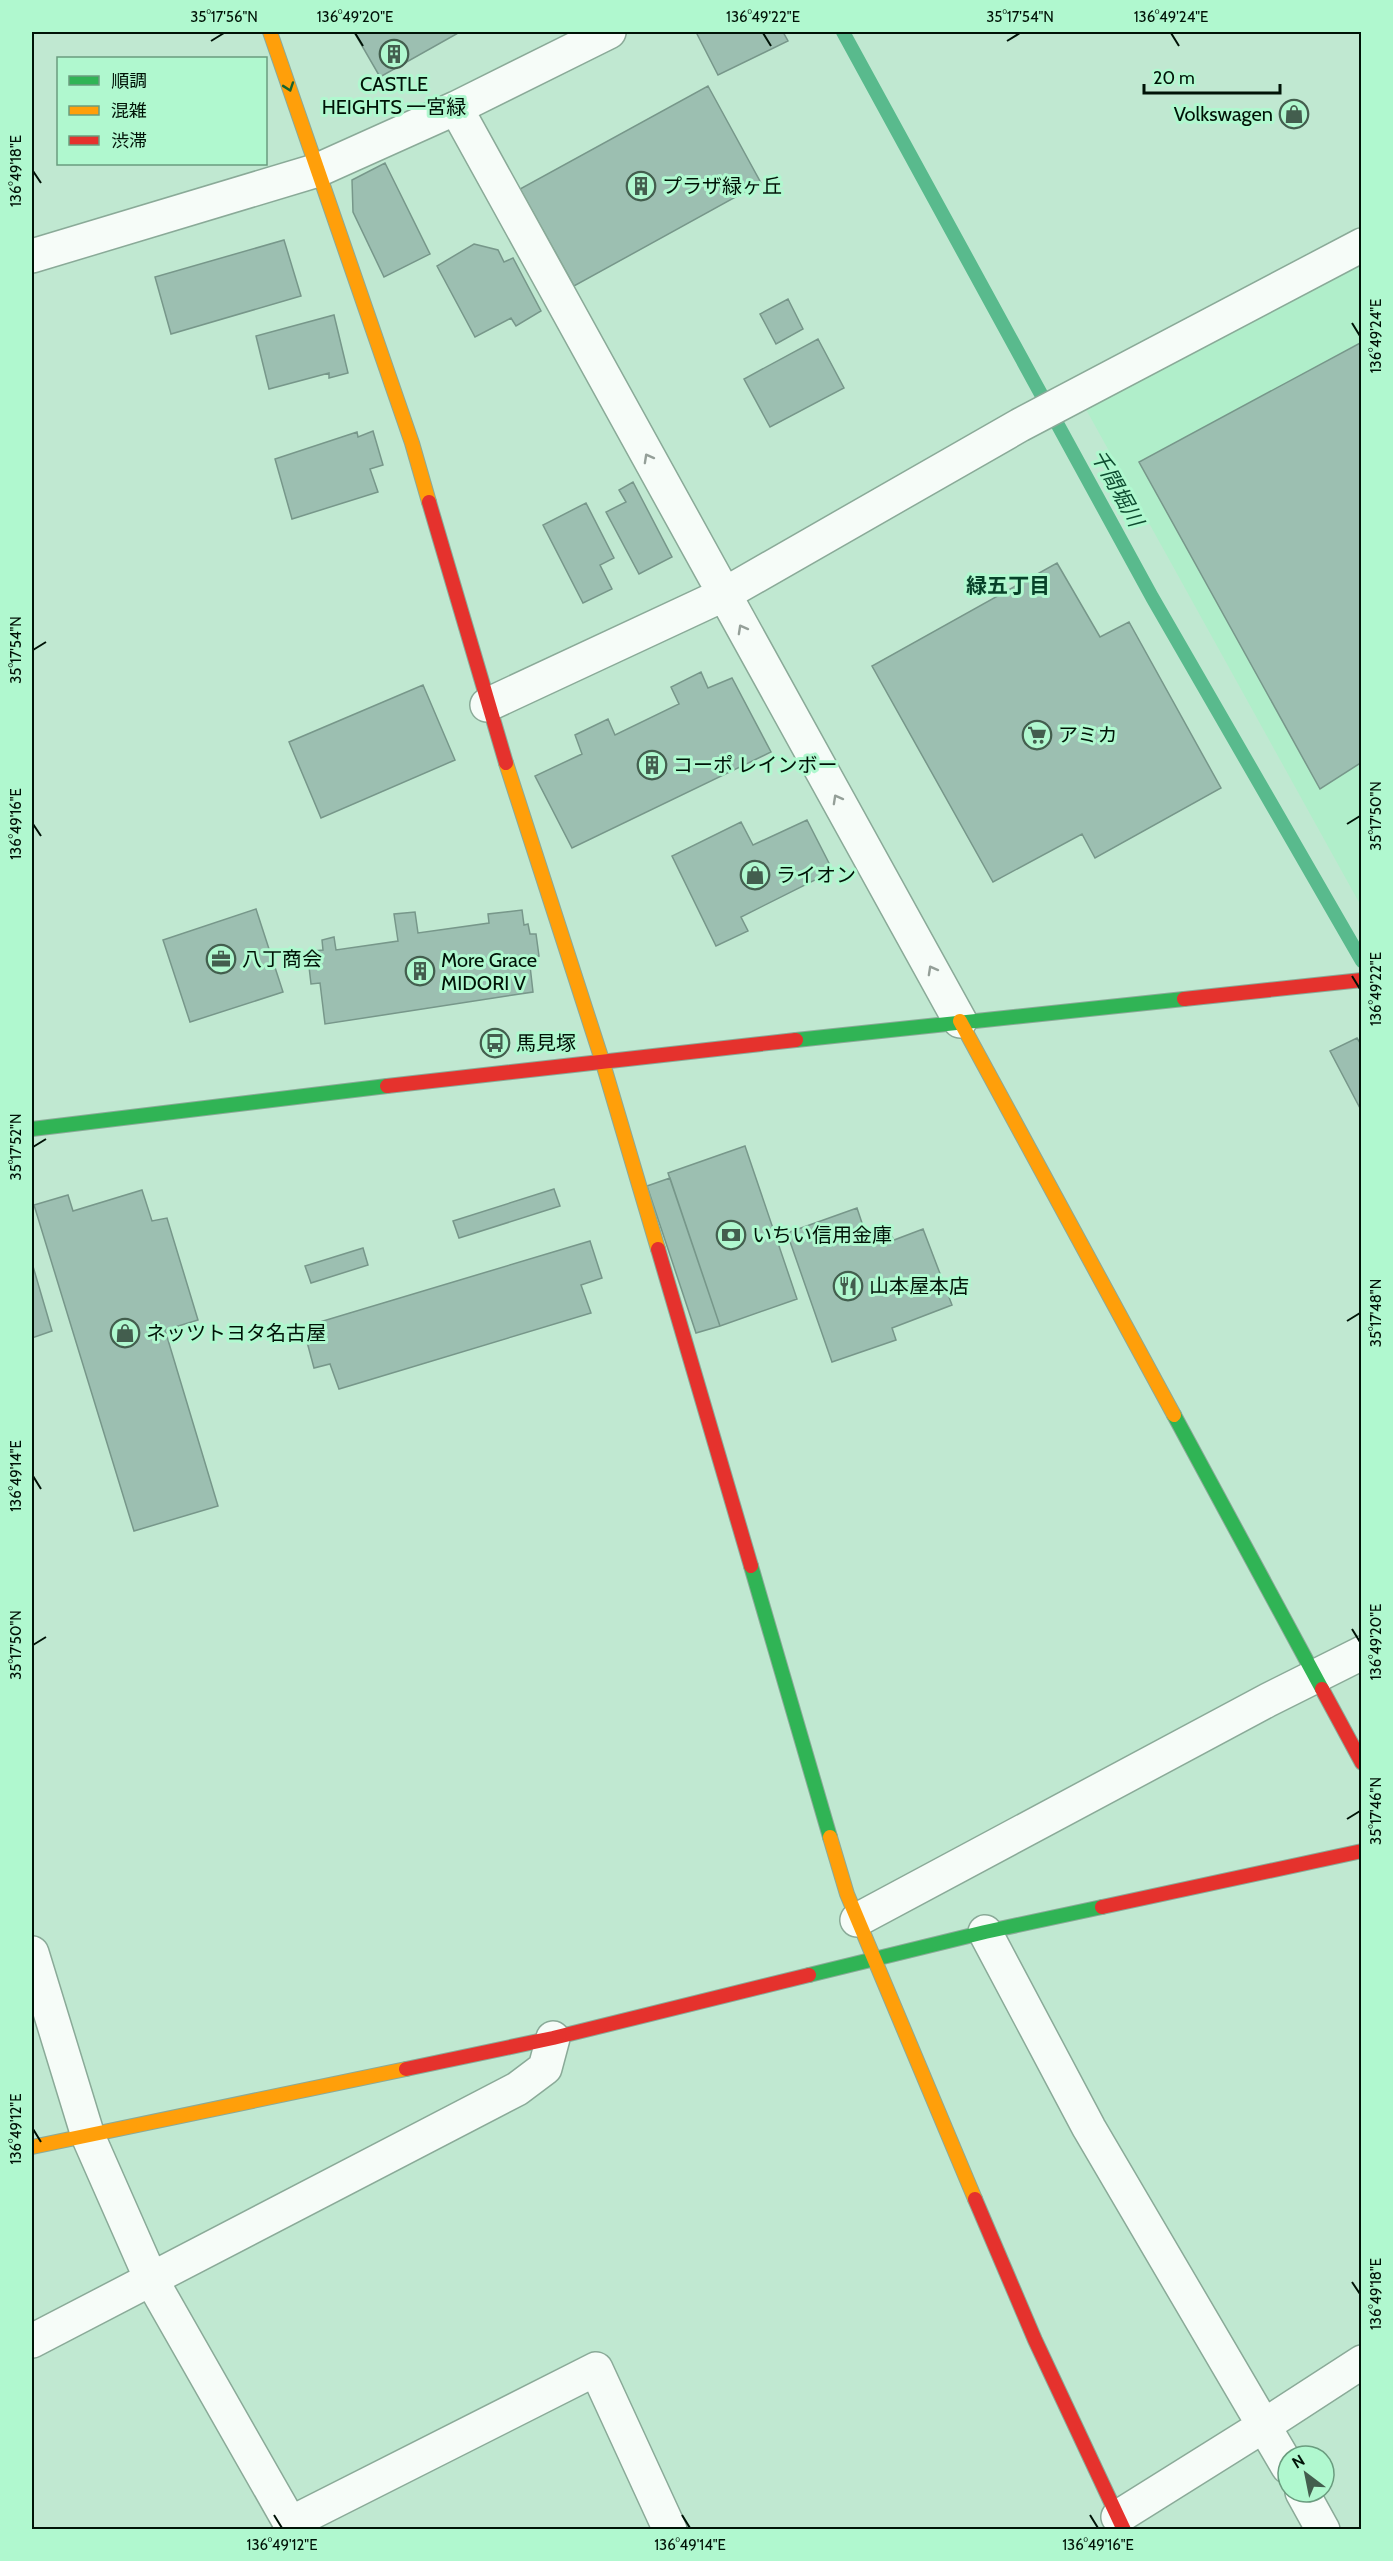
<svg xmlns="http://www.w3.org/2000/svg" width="1393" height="2561" viewBox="0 0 1393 2561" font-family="Cabin,'Noto Sans JP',sans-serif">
  <rect width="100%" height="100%" fill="#c0e8d1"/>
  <path fill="#b0eeca" d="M1361 245V906L1078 395Z"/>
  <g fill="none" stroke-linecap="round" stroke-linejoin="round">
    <path stroke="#59ba8d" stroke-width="14" d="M843 32 1152 597 1362 961"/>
  </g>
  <path fill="#9cbfb1" stroke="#77978a" stroke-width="1.5" d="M354 32H460L380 77Z
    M696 32H783L788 41 718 75Z
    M708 86 761 183 574 286 520 189Z
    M385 163 430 254 384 277 353 212 352 180Z
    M284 240 301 296 171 334 155 277Z
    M474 244 498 250 504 262 513 258 541 311 516 326 511 318 475 337 437 266Z
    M788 299 803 329 776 344 760 314Z
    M334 315 348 373 329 378V373L269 389 256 336Z
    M818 339 844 388 770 427 744 379Z
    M1362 342V762L1320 789 1139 462Z
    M373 431 383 465 370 469 378 492 292 519 275 459 357 432 358 437Z
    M633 482 672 557 639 574 606 512 626 502 619 490Z
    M586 503 614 558 600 565 612 589 583 603 543 525Z
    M1057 563 1100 637 1129 622 1221 788 1095 858 1082 834 993 882 872 666Z
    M701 672 708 688 732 678 771 752 572 848 535 776 582 754 575 735 608 719 615 735 679 704 671 687Z
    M423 685 455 760 321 818 289 742Z
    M807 820 833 871 741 917 748 931 716 946 672 856 741 822 753 845Z
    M256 909 283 992 190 1022 163 940Z
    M522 910 524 925 528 924 530 934H536L539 956 529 957 533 992 325 1024 320 983 311 984 308 958 315 957 314 951 323 950 322 940 334 937 336 950 398 941 394 914 415 912 418 933 489 923 488 914Z
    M1357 1038 1362 1046V1112L1330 1051Z
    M745 1146 797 1299 720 1326 668 1173Z
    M670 1178 720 1326 696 1333 647 1186Z
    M554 1189 560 1206 459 1238 453 1221Z
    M142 1190 152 1221 167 1218 198 1320 165 1330 218 1506 134 1531 34 1205 68 1195 73 1211Z
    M857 1208 867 1238 887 1229 894 1240 923 1229 952 1305 892 1328 896 1340 832 1362 787 1233Z
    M590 1241 602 1278 581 1285 591 1313 339 1389 330 1364 314 1368 303 1327Z
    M363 1248 368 1265 311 1283 305 1266Z
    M32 1263 52 1331 32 1338Z"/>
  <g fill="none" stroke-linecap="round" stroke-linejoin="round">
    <g stroke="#8aaa98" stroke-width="36">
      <path id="street" d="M456 108 960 1021
        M32 256 318 170 456 108 609 32
        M487 705 723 595 1020 425 1362 245
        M857 1920 1268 1700 1362 1653
        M985 1932 1089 2128 1288 2467
        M32 1953 88 2136 151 2279 294 2530
        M32 2341 517 2089 545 2068 553 2038
        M1302 2492 1323 2530
        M1118 2517 1265 2425 1362 2362
        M291 2523 596 2369 670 2530"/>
    </g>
    <g stroke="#8aaa98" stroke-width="16">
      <path id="fast" d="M796 1040 1184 999
        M32 1129 387 1086
        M1174 1415 1322 1689
        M751 1566 830 1837
        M809 1975 985 1932 1102 1907"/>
    </g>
    <g stroke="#8aaa98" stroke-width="16">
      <path id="slow" d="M270 32 412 443 429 502
        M506 763 602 1060 658 1249
        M960 1021 1174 1415
        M830 1837 847 1894 975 2199
        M32 2147 406 2069"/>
    </g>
    <g stroke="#8aaa98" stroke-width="16">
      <path id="jam" d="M429 502 506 763
        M1184 999 1362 980
        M387 1086 796 1040
        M658 1249 751 1566
        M1322 1689 1362 1763
        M1102 1907 1362 1851
        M406 2069 553 2038 809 1975
        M975 2199 1035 2340 1124 2530"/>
    </g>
    <use href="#street" stroke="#f6fcf8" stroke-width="33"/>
    <use href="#fast" stroke="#30b455" stroke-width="14"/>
    <use href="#slow" stroke="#ff9f0a" stroke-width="14"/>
    <use href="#jam" stroke="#e5322d" stroke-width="14"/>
  </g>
  <defs><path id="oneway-chevron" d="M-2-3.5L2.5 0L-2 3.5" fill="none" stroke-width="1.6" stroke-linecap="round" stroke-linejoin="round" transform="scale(1.5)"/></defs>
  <use stroke="#18642e" href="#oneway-chevron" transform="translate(289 87) rotate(71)"/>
  <g stroke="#949f98">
    <use href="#oneway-chevron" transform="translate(648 458) rotate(-119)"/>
    <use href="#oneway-chevron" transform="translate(742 629) rotate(-119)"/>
    <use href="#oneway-chevron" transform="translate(837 799) rotate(-119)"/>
    <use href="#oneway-chevron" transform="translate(932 970) rotate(-119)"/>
  </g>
  <path fill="none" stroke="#001307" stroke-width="2" d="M355 33 363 46M763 33 771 46M1171 33 1179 46M211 41 224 33M1007 41 1020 33M33 171 41 183M1352 323 1360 336M33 650 46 642M33 824 41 836M1347 824 1360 816M1352 976 1360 989M33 1147 46 1139M1347 1321 1360 1313M33 1476 41 1489M1352 1629 1360 1642M33 1645 46 1637M1347 1819 1360 1811M33 2129 41 2142M1352 2282 1360 2294M274 2515 282 2528M682 2515 690 2528M1090 2515 1098 2528"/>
  <defs>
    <g id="building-ring" transform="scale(1.5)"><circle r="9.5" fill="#b0f8cf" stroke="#435e4e" stroke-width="1.5"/><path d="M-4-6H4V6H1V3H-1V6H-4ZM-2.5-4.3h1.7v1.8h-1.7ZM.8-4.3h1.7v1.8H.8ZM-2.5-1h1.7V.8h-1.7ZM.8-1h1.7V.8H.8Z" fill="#435e4e"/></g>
    <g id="shop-ring" transform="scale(1.5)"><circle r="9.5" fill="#b0f8cf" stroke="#435e4e" stroke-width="1.5"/><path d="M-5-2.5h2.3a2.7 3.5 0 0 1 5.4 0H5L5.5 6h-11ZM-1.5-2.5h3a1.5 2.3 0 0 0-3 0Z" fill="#435e4e"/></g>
    <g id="supermarket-ring" transform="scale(1.5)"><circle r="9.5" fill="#b0f8cf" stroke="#435e4e" stroke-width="1.5"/><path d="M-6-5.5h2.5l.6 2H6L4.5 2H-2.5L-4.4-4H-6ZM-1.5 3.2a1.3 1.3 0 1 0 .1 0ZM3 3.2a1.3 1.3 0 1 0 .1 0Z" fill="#435e4e"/></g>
    <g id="office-ring" transform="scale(1.5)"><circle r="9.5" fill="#b0f8cf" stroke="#435e4e" stroke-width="1.5"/><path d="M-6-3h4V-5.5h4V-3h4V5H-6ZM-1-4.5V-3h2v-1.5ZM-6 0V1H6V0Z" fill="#435e4e"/></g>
    <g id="bus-ring" transform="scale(1.5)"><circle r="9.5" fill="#b0f8cf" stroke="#435e4e" stroke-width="1.5"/><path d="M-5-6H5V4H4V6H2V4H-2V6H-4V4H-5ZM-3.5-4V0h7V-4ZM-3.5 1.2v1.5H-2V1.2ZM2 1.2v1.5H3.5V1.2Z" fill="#435e4e"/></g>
    <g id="bank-ring" transform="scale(1.5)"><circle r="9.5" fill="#b0f8cf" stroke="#435e4e" stroke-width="1.5"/><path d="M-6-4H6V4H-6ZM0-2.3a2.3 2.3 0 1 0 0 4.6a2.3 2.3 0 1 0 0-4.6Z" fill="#435e4e"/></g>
    <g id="restaurant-ring" transform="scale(1.5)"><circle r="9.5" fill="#b0f8cf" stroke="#435e4e" stroke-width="1.5"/><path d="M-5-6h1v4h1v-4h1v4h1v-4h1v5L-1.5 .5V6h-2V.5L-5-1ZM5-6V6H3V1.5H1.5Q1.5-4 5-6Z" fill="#435e4e"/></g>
  </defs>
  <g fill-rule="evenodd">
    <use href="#building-ring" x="394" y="54"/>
    <use href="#shop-ring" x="1294" y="114"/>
    <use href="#building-ring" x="641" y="186"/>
    <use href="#supermarket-ring" x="1037" y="735"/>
    <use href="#building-ring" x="652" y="765"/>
    <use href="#shop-ring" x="755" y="875"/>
    <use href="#office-ring" x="221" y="959"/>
    <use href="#building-ring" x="420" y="971"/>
    <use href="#bus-ring" x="495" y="1043"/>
    <use href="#bank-ring" x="731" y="1235"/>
    <use href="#restaurant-ring" x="848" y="1286"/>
    <use href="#shop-ring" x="125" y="1333"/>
  </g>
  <g text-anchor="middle" stroke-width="6" stroke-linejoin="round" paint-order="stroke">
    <g font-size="20" fill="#001307" stroke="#b0f8cf" text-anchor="start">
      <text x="394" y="91" text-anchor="middle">CASTLE<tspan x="394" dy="23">HEIGHTS 一宮緑</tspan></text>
      <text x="1273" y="121" text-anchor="end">Volkswagen</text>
      <text x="662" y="193">プラザ緑ヶ丘</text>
      <text x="1058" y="742">アミカ</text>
      <text x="673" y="772">コーポ レインボー</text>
      <text x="776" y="882">ライオン</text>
      <text x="242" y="966">八丁商会</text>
      <text x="441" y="967">More Grace<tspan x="441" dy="23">MIDORI V</tspan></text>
      <text x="516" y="1050">馬見塚</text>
      <text x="752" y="1242">いちい信用金庫</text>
      <text x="869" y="1293">山本屋本店</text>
      <text x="146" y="1340">ネッツトヨタ名古屋</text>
    </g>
    <g font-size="21" font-style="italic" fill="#0e4d31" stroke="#b0f8cf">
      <text transform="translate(1117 488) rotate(61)" y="7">千間堀川</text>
    </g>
    <g font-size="21" font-weight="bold" fill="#074129" stroke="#b0f8cf">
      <text x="1008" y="593">緑五丁目</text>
    </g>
  </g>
  <rect width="1393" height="2561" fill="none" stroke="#b0f8cf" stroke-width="66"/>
  <rect x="57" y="57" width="210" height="108" fill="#b0f8cf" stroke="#6a9c7f" stroke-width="1.5"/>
  <rect x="69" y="76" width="30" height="9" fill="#30b455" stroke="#6a9c7f" stroke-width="1.5"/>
  <text x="111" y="87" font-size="18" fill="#001307">順調</text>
  <rect x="69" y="106" width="30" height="9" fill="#ff9f0a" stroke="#6a9c7f" stroke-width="1.5"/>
  <text x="111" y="117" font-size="18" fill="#001307">混雑</text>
  <rect x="69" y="136" width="30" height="9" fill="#e5322d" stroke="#6a9c7f" stroke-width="1.5"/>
  <text x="111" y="147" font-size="18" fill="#001307">渋滞</text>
  <g transform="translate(1306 2474) rotate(328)"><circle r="28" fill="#b0f8cf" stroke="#6a9c7f" stroke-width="1.5"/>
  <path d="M0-4.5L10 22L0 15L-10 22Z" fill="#435e4e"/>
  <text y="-9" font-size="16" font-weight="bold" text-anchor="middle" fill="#001307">N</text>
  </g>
  <path d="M1144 84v9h136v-9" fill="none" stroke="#001307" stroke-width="3"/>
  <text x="1153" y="84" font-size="18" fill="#001307" stroke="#b0f8cf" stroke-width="4.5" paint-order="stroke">20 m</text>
  <rect x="33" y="33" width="1327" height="2495" fill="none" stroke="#001307" stroke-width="2"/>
  <g font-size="15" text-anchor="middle" fill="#001307">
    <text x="224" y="22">35°17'56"N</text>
    <text x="355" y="22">136°49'20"E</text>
    <text x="763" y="22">136°49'22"E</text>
    <text x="1020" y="22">35°17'54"N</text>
    <text x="1171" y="22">136°49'24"E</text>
    <text transform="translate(16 171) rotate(-90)" y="5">136°49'18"E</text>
    <text transform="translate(1376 336) rotate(-90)" y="5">136°49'24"E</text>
    <text transform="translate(16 650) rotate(-90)" y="5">35°17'54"N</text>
    <text transform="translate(1376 816) rotate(-90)" y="5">35°17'50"N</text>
    <text transform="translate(16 824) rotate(-90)" y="5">136°49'16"E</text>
    <text transform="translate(1376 989) rotate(-90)" y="5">136°49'22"E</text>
    <text transform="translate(16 1147) rotate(-90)" y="5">35°17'52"N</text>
    <text transform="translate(1376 1313) rotate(-90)" y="5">35°17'48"N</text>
    <text transform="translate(16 1476) rotate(-90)" y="5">136°49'14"E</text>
    <text transform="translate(1376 1642) rotate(-90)" y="5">136°49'20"E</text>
    <text transform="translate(16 1645) rotate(-90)" y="5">35°17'50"N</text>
    <text transform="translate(1376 1811) rotate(-90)" y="5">35°17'46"N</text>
    <text transform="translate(16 2129) rotate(-90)" y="5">136°49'12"E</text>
    <text transform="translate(1376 2294) rotate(-90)" y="5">136°49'18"E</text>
    <text x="282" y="2550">136°49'12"E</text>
    <text x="690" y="2550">136°49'14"E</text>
    <text x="1098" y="2550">136°49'16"E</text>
  </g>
</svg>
